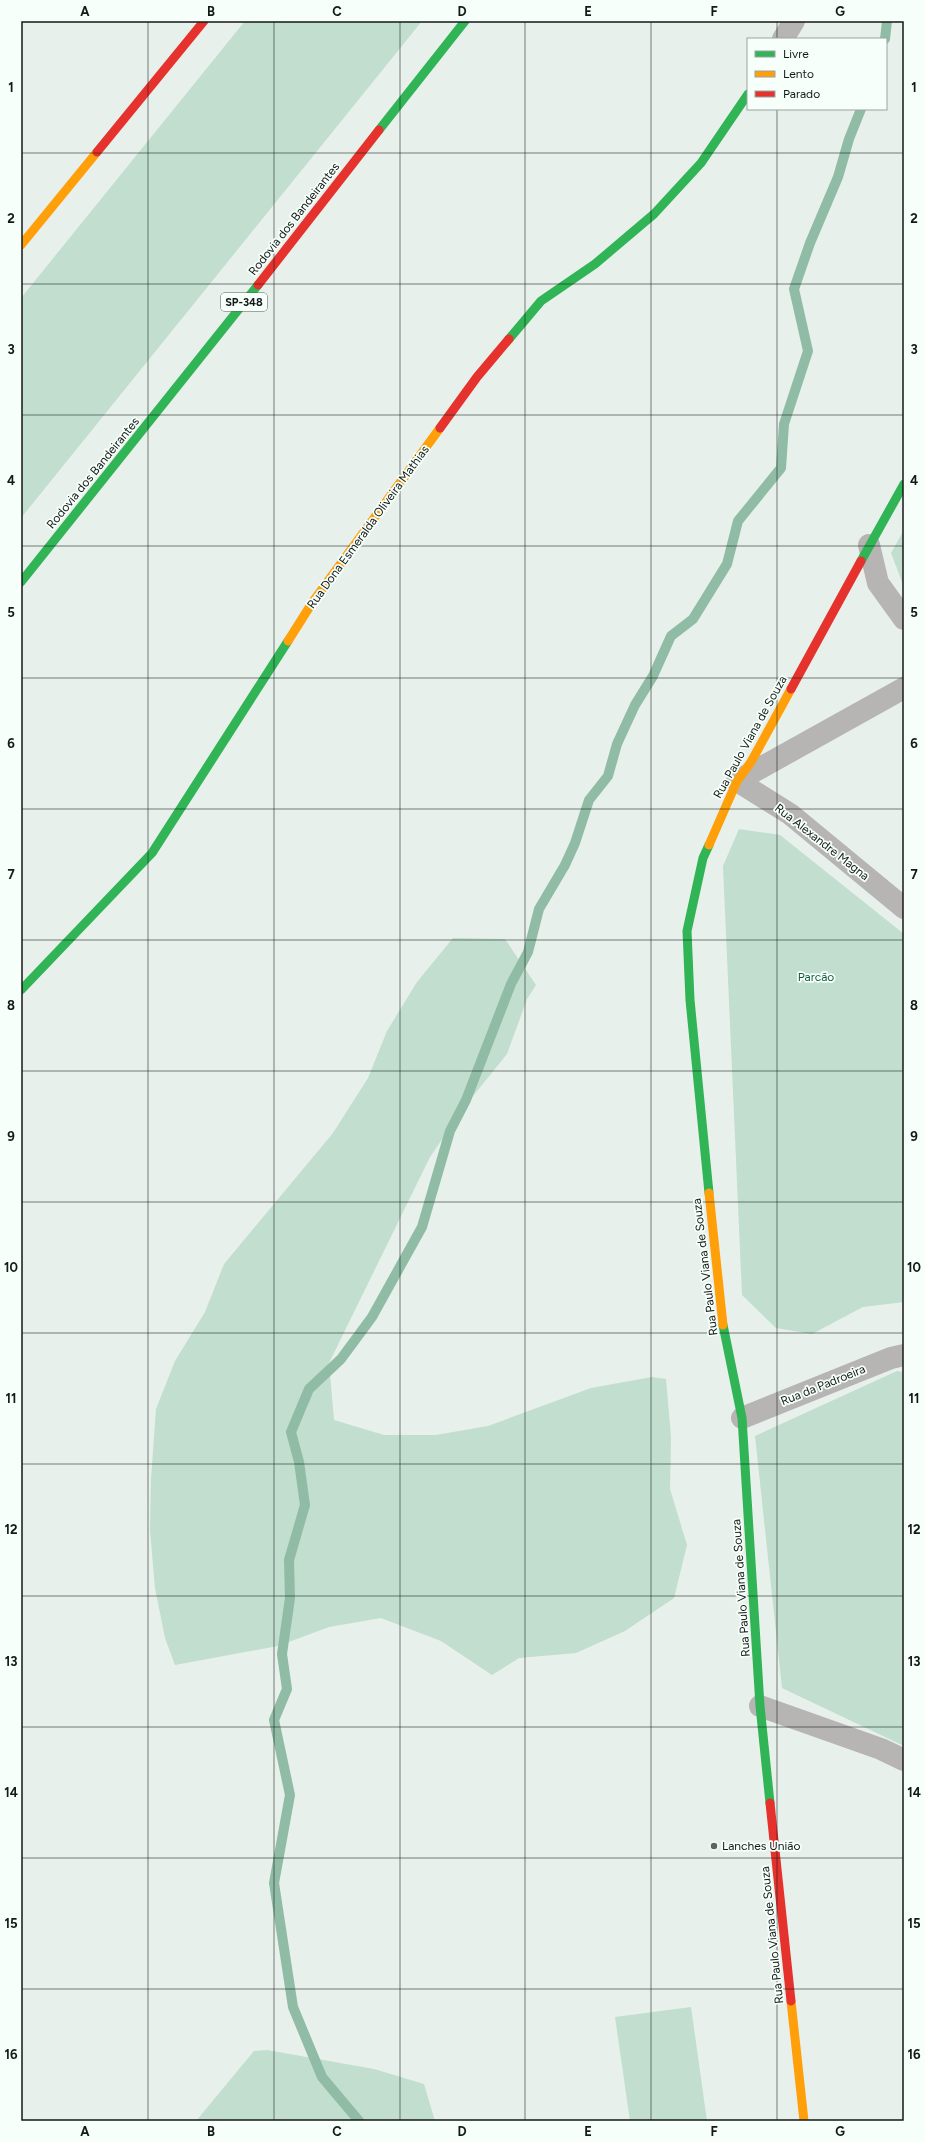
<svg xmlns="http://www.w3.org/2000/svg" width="925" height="2142" viewBox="0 0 925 2142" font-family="Figtree,sans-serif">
  <rect width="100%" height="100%" fill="#e8f0ec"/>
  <path fill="#c1decf" d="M245 21H422L21 518V298Z
    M904 530V587L891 553Z
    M739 829 780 835 904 934V1302L863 1307 812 1334 776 1328 742 1295 723 866Z
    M453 938 505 939 536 985 527 999 507 1054 465 1106 430 1157 329 1363 334 1420 384 1435H436L488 1426 591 1388 652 1377 666 1379 671 1437 670 1489 687 1545 674 1598 625 1631 576 1653 519 1658 492 1675 441 1641 381 1618 329 1627 278 1646 175 1665 165 1638 155 1588 150 1530 151 1479 156 1409 175 1361 205 1312 224 1264 333 1133 368 1078 387 1031 417 982Z
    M897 1371 904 1372V1746L782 1688 755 1436Z
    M691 2007 707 2121H630L615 2017Z
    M267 2050 374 2069 424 2084 435 2121H196L254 2051Z"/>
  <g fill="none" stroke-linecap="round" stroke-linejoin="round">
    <path stroke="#90bca6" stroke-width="10" d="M885 39 887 21
      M359 2121 322 2077 293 2007 274 1883 290 1795 274 1720 287 1689 282 1654 290 1598 289 1560 305 1505 299 1462 291 1432 309 1389 341 1359 372 1317 422 1227 450 1131 466 1100 511 984 528 952 539 909 565 865 575 843 589 800 608 776 617 744 635 705 653 676 671 636 693 619 727 564 738 521 781 468 784 424 808 351 794 289 810 243 838 177 849 139 861 109"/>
    <path stroke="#b6b5b4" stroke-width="22" d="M783 39 794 21
      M869 545 878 583 904 619
      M904 688 737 781 790 814 904 908
      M742 1418 891 1358 904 1355
      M760 1706 881 1749 904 1760"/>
    <path stroke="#30b455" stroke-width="9" d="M379 130 465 21
      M509 339 541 301 595 264 654 214 701 163 748 94
      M861 561 904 484
      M21 582 258 285
      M21 990 152 853 288 641
      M709 1193 690 1000 687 931 703 858 709 845
      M723 1325 742 1418 760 1706 770 1803"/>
    <path stroke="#ff9f0a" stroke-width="9" d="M21 245 97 152
      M288 641 312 603 440 428
      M709 845 737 781 751 762 791 689
      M709 1193 723 1325
      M791 2001 804 2121"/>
    <path stroke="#e5322d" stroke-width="9" d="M97 152 204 21
      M258 285 379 130
      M440 428 477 377 509 339
      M791 689 861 561
      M770 1803 791 2001"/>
  </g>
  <path fill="none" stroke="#141917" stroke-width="1" stroke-opacity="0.55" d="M148 21V2121M274 21V2121M400 21V2121M525 21V2121M651 21V2121M777 21V39M777 109V2121M21 153H904M21 284H904M21 415H904M21 546H904M21 678H904M21 809H904M21 940H904M21 1071H904M21 1202H904M21 1333H904M21 1464H904M21 1596H904M21 1727H904M21 1858H904M21 1989H904"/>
  <circle fill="#5e6462" stroke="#f6fffa" stroke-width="1.5" cx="714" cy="1846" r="4"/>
  <g text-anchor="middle" stroke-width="3.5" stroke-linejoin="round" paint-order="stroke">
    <rect fill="#f6fffa" stroke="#585e5b" stroke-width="1" x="221" y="293" width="46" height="18" rx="3"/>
    <g font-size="11" font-weight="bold" fill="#141917">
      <text x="244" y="306">SP-348</text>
    </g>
    <g font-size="12" fill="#141917" stroke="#f6fffa">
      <text transform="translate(294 219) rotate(-52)" y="4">Rodovia dos Bandeirantes</text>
      <text transform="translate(93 473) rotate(-51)" y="4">Rodovia dos Bandeirantes</text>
      <text transform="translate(368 527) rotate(-54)" y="4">Rua Dona Esmeralda Oliveira Mathias</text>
      <text transform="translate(750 737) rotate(-61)" y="4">Rua Paulo Viana de Souza</text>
      <text transform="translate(822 842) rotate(38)" y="4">Rua Alexandre Magna</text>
      <text transform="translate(705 1267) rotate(-97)" y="4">Rua Paulo Viana de Souza</text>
      <text transform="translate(823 1385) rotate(-22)" y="4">Rua da Padroeira</text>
      <text transform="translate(741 1588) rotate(-94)" y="4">Rua Paulo Viana de Souza</text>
      <text transform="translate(772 1935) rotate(-96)" y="4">Rua Paulo Viana de Souza</text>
    </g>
    <g font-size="12" fill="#145d40" stroke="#f6fffa">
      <text x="816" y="981">Parcão</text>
    </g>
    <g font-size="12" fill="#141917" stroke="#f6fffa" text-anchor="start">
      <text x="722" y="1850">Lanches União</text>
    </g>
  </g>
  <rect width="925" height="2142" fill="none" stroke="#f6fffa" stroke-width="44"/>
  <rect x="747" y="38" width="140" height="72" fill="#f6fffa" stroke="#9ca39f"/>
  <rect x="755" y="51" width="20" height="6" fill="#30b455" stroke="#9ca39f"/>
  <text x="783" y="58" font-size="12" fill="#141917">Livre</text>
  <rect x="755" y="71" width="20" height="6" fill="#ff9f0a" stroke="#9ca39f"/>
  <text x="783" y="78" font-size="12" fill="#141917">Lento</text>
  <rect x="755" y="91" width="20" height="6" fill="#e5322d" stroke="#9ca39f"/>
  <text x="783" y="98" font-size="12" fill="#141917">Parado</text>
  <rect x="22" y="22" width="881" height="2098" fill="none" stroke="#141917" stroke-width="1.5"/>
  <g font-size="13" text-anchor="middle" font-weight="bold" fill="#141917">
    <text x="85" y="16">A</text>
    <text x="211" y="16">B</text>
    <text x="337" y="16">C</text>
    <text x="462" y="16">D</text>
    <text x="588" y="16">E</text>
    <text x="714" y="16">F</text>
    <text x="840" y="16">G</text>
    <text x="11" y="92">1</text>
    <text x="914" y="92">1</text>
    <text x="11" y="223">2</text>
    <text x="914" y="223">2</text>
    <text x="11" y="354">3</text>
    <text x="914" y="354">3</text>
    <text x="11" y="485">4</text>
    <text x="914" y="485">4</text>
    <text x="11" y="617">5</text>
    <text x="914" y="617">5</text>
    <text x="11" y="748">6</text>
    <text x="914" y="748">6</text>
    <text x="11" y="879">7</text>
    <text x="914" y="879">7</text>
    <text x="11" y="1010">8</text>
    <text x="914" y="1010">8</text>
    <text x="11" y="1141">9</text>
    <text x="914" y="1141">9</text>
    <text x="11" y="1272">10</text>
    <text x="914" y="1272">10</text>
    <text x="11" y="1403">11</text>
    <text x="914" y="1403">11</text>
    <text x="11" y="1534">12</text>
    <text x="914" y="1534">12</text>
    <text x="11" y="1666">13</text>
    <text x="914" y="1666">13</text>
    <text x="11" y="1797">14</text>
    <text x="914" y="1797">14</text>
    <text x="11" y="1928">15</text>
    <text x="914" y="1928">15</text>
    <text x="11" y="2059">16</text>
    <text x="914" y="2059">16</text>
    <text x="85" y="2136">A</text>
    <text x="211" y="2136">B</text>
    <text x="337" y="2136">C</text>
    <text x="462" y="2136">D</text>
    <text x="588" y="2136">E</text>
    <text x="714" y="2136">F</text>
    <text x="840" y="2136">G</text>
  </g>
</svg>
